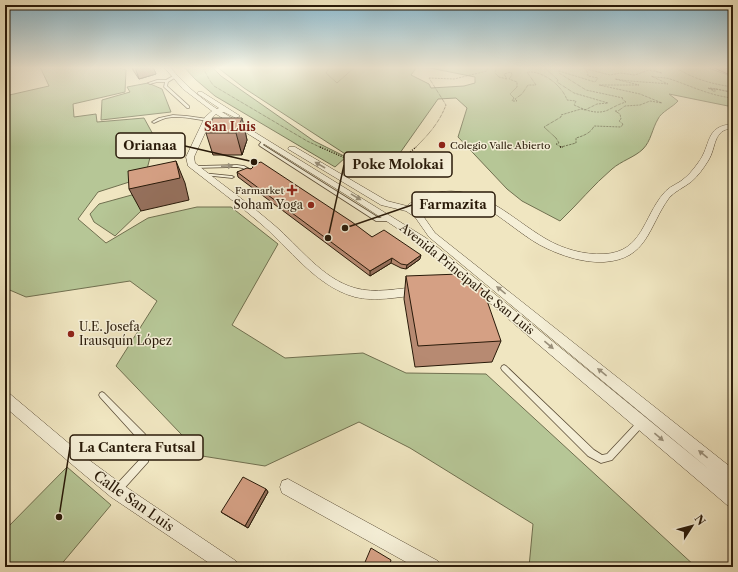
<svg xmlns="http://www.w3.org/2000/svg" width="738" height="572" viewBox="0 0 738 572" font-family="'Libre Caslon Text',serif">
  <rect width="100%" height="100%" fill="#f0e6c1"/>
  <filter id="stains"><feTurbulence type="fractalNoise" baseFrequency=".005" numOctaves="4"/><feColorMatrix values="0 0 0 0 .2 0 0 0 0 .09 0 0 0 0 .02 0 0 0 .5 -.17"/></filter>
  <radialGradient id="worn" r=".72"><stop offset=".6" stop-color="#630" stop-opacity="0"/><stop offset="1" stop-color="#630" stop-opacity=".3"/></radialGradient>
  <path fill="#b6c696" stroke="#707050" d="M40 67H117L126 70 125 92 73 104 74 117 96 114 97 122 144 118 155 138 145 177 98 192 78 219 106 243 148 218 197 207H231L278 244 232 325 285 358 363 353 406 373 486 374 696 567H529L533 524 410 448 359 422 265 466 202 456 116 366 157 301 130 281 26 297 5 288V96L49 86Z
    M184 67H212L221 76 314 141 346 157 335 167 215 96 195 79Z
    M217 67H417L411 75 429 84 431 88 464 86 475 83V77L425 67H706L733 77V107L669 94 678 101C673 107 661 112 658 119 652 129 651 141 643 149 635 157 621 161 612 169 593 185 578 204 560 221L522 201 507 189 458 137 467 108 456 98 438 99 395 160 380 163 356 161 244 88Z
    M148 83 162 89 171 112 101 120 102 100 130 92 127 87Z
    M139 193 141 211 115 236 94 222 90 214 99 204Z
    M67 467 111 505 59 567H5V530Z"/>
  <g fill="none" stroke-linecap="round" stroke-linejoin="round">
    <g stroke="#5b4d37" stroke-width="1.5">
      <path id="service" d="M173 76 176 77 168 82 167 86 189 106V108H187L164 87 165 82H157L150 84 148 83 157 80H166Z
        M173 115 187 116 208 119 210 120 208 121C194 119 180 115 166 118 162 119 158 121 154 123L152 122 159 118Z
        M263 140 266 141 263 145 379 218 391 217 393 219 391 221H376L260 146 259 145Z
        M237 165 244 166 253 171 251 172 242 168 237 167 195 168 193 167 195 166Z
        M202 173 232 176 234 177 232 178 203 175H202Z
        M504 365 506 366 594 450 602 455 607 454 638 421 641 420 644 421 645 423 644 425 612 460 601 463 588 456 502 370 501 368 502 366Z
        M102 392 104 393 145 434 151 446 148 462 121 492 118 493 115 492 114 489 115 486 142 457 143 446 139 440 100 397 99 395 100 393Z"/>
    </g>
    <g stroke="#5b4d37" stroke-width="1">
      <path id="minor" d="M164 67H170C184 84 199 97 217 109L219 108 198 94V92H202L240 116 236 118 224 112H222L426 238 710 470 429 237 415 217 406 211 381 205 288 149 289 147H295L387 201 407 206C415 199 424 196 435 193 480 183 510 218 546 239 563 249 584 255 604 254 643 252 643 217 664 193 669 187 675 185 681 181 688 176 693 170 698 163 712 145 704 126 733 124V128C712 130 717 147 708 161 703 169 698 176 691 182 683 188 675 191 669 198 648 227 648 259 604 262 582 263 559 255 540 245 502 224 462 172 415 209L421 213 435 233 733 469V487L728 485 733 489V507L727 505 418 242 356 201 216 114 212 118 194 157 195 163C221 184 249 203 274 225 299 246 322 279 355 288 375 294 399 288 419 287L423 288 425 291 423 294 419 295C398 297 375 302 355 297 315 286 290 248 260 223 237 203 212 185 188 166L186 157 205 117 212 111 183 89Z
        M5 392 10 394 85 457 123 485 236 561 239 567H215L111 497 75 467 5 407Z
        M288 479 438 561 441 567H415L282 493 280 487 282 481Z"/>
    </g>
    <path stroke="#291a09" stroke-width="1" stroke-dasharray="0.5 1" stroke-linecap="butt" d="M202 67C207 74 208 79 214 86L307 141 322 148
      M330 67 326 73 337 83 355 67
      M496 67 495 73 499 77 507 79 504 74 511 72 512 75 509 79 517 82V87L510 94 514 98 512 101H517L515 99 522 94 528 85H536L527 72C530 72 534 72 537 73 549 76 563 88 567 100L576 101 574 105C585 110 597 115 608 110 614 107 619 104 626 102L622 99 623 98 586 90 559 73V71L595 82 598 78 588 76 587 71 583 68 610 75 620 73 635 75 649 70 662 73 655 71 654 67
      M544 67 558 80 557 82 574 93 608 103 597 104 585 110 581 109 561 115V117L544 127 556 138 559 143 556 144 561 147 576 143V138C583 136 591 133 594 126L621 127 623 124 619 121 621 119 620 114 615 111H618L625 106 640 105 650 101 662 103 640 94 599 85H639L615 79C633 82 650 82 668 84L651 76C657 78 664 77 670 79 691 86 711 96 733 98
      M675 67C693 79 712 84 733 87
      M708 88 715 90V92Z
      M711 89H716
      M711 89 710 88 716 89
      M716 89 733 92
      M716 89 733 93
      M415 148C429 134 439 123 446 105L429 78 454 79 487 71V67"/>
    <path stroke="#291a09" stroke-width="1.5" stroke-dasharray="1 1.5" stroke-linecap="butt" d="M320 147 359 164H388L400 161 416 147
      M560 147H563"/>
    <use href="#service" fill="#f5efd7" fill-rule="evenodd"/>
    <use href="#minor" fill="#f5efd7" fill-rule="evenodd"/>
  </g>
  <path fill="#b78a72" stroke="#291a09" d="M132 67H153L156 74 139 79 133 70Z
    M715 67H733V75H730L714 68Z
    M242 118 247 140 242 155H213L206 133Z
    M251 169 372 237 420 259 406 269 401 268 391 263 370 276 238 177 237 172Z
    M406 276 501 341 492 362 415 367 404 299Z
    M266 489 268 492 248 528 224 514 221 512Z"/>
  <path fill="#95705c" stroke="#291a09" d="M135 67H153L156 74 139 79Z
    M733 71V75H730Z
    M242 118 247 140 242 155 236 133Z
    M176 161 185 183 189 200 141 211 129 189Z
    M421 255 420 259 406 269 407 265Z
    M392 258 391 263 370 276V271Z
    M266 489 268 492 248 528 245 526Z"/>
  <path fill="#d5a084" stroke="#291a09" d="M723 67H733V71Z
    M213 118H242L236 133H206Z
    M176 161 180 178 129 189 128 171Z
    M261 162 352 222 372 237 384 230 421 255 407 265 401 264 392 258 370 271 237 172 247 168 251 169 253 167 252 165Z
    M460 274 483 289 501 341 418 346 406 276Z
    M243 477 266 489 245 526 221 512Z
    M371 548 391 560 389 567H363Z"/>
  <defs><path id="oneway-solid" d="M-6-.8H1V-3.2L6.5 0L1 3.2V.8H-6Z"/></defs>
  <g fill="#998f7a">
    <use href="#oneway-solid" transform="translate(320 165) rotate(-150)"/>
    <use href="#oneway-solid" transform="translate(227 166) rotate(-2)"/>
    <use href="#oneway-solid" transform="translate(356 197) rotate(31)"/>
    <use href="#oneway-solid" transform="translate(501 290) rotate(-141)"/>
    <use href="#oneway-solid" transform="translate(549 345) rotate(40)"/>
    <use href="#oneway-solid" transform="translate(602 372) rotate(-141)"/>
    <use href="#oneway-solid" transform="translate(659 437) rotate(40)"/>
    <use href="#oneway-solid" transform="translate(703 454) rotate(-141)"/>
  </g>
  <linearGradient id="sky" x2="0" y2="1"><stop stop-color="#89b9d0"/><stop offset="0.46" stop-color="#f8f4e3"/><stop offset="1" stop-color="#f8f4e3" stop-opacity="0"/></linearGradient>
  <rect width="738" height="147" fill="url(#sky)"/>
  <g fill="#8f2418" stroke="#f5efd7" stroke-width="1.5">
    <circle cx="442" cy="145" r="4"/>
    <path d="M290 184h4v4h4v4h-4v4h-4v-4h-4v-4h4z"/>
    <circle cx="311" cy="205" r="4"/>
    <circle cx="71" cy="334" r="4"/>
  </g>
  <g text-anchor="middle" stroke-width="3" stroke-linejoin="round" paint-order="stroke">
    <g font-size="10" fill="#291a09" stroke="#f5efd7" text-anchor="start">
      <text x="450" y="149">Colegio Valle Abierto</text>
      <text x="284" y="194" text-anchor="end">Farmarket</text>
    </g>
    <g font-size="12" font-weight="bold" fill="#7a1f14" stroke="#f5efd7">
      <text x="230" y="131">San Luis</text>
    </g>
    <g font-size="12" fill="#291a09" stroke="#f5efd7" text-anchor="end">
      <text x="303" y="209">Soham Yoga</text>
      <text x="79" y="331" text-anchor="start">U.E. Josefa<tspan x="79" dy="14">Irausquín López</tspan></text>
    </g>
    <g font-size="12" fill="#291a09" stroke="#f5efd7">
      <text transform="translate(467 279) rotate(39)" y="4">Avenida Principal de San Luis</text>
    </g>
    <g font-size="14" fill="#291a09" stroke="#f5efd7">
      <text transform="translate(134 501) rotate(35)" y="5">Calle San Luis</text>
    </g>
  </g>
  <path fill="none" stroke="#291a09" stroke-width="1.5" d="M254 162L185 146M328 238L344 165M345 228L412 205M59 517L70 447"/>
  <g fill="#291a09" stroke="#f5efd7" stroke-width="1.5">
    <circle cx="254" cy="162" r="4"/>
    <circle cx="328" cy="238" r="4"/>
    <circle cx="345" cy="228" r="4"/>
    <circle cx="59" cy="517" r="4"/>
  </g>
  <g fill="#f5efd7" stroke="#291a09" stroke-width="1.5">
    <rect x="116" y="133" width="69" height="25" rx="4"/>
    <rect x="344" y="152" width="108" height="25" rx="4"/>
    <rect x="412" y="192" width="83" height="25" rx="4"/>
    <rect x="70" y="435" width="133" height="25" rx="4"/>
  </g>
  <g font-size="13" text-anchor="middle" font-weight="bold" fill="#291a09">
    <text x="150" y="150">Orianaa</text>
    <text x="398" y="169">Poke Molokai</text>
    <text x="453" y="209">Farmazita</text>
    <text x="137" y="452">La Cantera Futsal</text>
  </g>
  <rect width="738" height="572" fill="none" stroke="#f0e6c1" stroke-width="20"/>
  <rect x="6" y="6" width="726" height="560" fill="none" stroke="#291a09" stroke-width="2"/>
  <rect x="10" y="10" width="718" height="552" fill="none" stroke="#291a09"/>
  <g transform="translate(692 526) rotate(54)" stroke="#f5efd7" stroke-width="3" paint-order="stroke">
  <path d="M0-3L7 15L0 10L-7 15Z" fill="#291a09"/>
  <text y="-6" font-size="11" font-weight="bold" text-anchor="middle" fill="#291a09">N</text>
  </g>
  <rect width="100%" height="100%" filter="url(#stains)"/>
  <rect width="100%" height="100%" fill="url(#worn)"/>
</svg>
